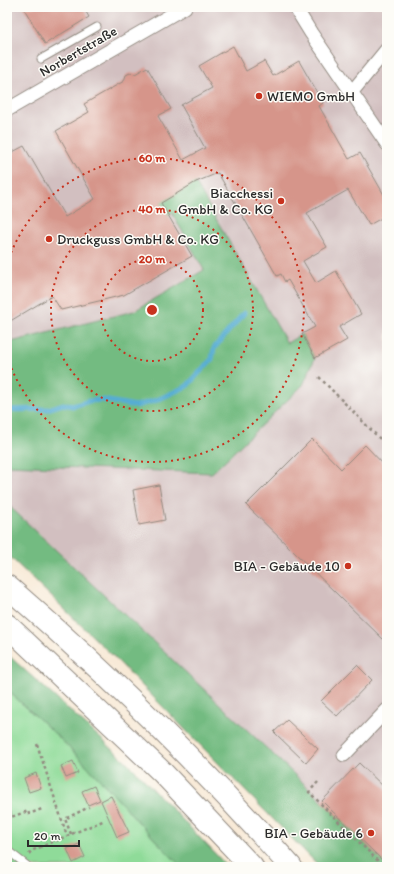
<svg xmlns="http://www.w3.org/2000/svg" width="394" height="874" viewBox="0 0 394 874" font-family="Itim,sans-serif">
  <rect width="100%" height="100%" fill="#fdfcf7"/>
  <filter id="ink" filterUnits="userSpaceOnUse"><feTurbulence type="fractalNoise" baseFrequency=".025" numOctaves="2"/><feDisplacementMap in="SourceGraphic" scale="8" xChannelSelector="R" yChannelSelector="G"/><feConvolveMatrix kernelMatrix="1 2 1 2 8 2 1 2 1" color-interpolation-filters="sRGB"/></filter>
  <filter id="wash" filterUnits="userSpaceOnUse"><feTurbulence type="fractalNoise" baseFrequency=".012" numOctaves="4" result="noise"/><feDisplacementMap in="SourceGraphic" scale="16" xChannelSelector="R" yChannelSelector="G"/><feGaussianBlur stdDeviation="0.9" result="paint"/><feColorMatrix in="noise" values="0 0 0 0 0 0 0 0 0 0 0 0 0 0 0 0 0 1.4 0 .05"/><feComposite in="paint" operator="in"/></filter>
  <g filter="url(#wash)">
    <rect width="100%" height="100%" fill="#f8e9d6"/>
    <path fill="#d2bfc0" d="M7 7H387V866L7 504V465L234 253 133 311 7 343Z"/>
    <path fill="#8fdb99" stroke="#5d8362" d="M7 690C35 715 63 740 89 768 120 801 149 835 182 867H7Z"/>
    <path fill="#73bb81" stroke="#4f7356" d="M195 182 287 343 302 334 315 358 303 385 212 473 7 465V343L134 311 204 270 172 213 109 250 102 238Z
      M7 504 295 775 387 865V867H320L112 655 7 554Z
      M7 654 129 764 228 867H182C149 835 120 801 89 768 63 740 35 715 7 690Z"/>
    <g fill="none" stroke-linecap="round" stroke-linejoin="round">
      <path stroke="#57add3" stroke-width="5" d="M7 410 48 409 63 404 73 406 89 401 103 400 136 406 157 400 187 386 212 359 214 348 244 313"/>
    </g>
    <g id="blocks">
      <path fill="#d6958a" d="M23 7H83L89 17 45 44Z
        M233 46 246 71 264 61 273 76 299 61 323 103 319 106 349 159 360 153 387 200V215L369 225 348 190 307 213 327 247 303 261 316 283 336 271 361 314 339 327 347 340 315 358 302 334 315 327 288 280 285 282 281 274 277 276 218 173 196 182 161 203 192 256 124 295 61 310 52 296 7 323V155L24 146 65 217 95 199 56 131 89 112 84 104 124 81 126 75 130 73 135 74 147 67 171 109 158 116 183 160 205 148 181 105 212 88 199 66Z
        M312 439 341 469 365 445 387 468V643L246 505Z
        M159 485 165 520 139 525 133 490Z
        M357 665 372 680 337 716 321 701Z
        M287 720 318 749 306 763 274 732Z
        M73 761 78 773 66 778 61 766Z
        M359 763 387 790V865L322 801Z
        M36 773 41 788 29 792 24 778Z
        M94 786 100 800 88 805 82 791Z
        M111 796 129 832 117 837 101 801Z
        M79 844 85 857 73 863 67 849Z"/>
    </g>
  </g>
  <g filter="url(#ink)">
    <use href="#blocks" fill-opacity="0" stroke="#928a80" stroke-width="1"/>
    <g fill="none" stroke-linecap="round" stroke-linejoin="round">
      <g stroke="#928a80" stroke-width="9">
        <path id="service" d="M41 59 97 27
          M7 850 29 867"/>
      </g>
      <g stroke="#928a80" stroke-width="15">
        <path id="minor" d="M295 7 311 33 387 144
          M351 93 387 49
          M7 110 185 7
          M344 755 387 710"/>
      </g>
      <g stroke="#928a80" stroke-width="24">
        <path id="trunk" d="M7 586C107 673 203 767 291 867
          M7 625 162 772 252 867"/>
      </g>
      <path stroke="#928a80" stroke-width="2.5" stroke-dasharray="3 3" stroke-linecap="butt" d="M319 377 387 446
        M37 744 67 836
        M318 782 309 792 384 867
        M7 812 10 810 11 817 28 811 29 814 42 809
        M71 834 65 819 89 807
        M29 854 31 851 105 820"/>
      <use href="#service" stroke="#fff" stroke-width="7"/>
      <use href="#minor" stroke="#fff" stroke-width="13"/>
      <use href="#trunk" stroke="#fff" stroke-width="22"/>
    </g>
  </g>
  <g fill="none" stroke="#c8321e" stroke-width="2" stroke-dasharray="2 4">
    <circle cx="152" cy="310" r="51"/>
    <circle cx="152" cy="310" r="101"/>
    <path d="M7 264A152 152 0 1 1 7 356"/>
  </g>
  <g fill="#c8321e" stroke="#fdfcf7" stroke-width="1.5">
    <circle cx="259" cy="96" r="4"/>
    <circle cx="281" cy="201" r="4"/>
    <circle cx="49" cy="239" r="4"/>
    <circle cx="348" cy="566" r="4"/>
    <circle cx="371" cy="833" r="4"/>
  </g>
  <g text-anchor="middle" stroke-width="3" stroke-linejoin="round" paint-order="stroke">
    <g font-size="14" fill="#2b2b2b" stroke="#fdfcf7">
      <text transform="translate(78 51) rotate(-30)" y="5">Norbertstraße</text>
    </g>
    <g font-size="14" fill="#2b2b2b" stroke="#fdfcf7" text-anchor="end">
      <text x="267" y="101" text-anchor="start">WIEMO GmbH</text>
      <text x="273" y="198">Biacchessi<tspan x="273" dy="16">GmbH &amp; Co. KG</tspan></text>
      <text x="57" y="244" text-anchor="start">Druckguss GmbH &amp; Co. KG</text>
      <text x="340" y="571">BIA - Gebäude 10</text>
      <text x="363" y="838">BIA - Gebäude 6</text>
    </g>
  </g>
  <circle cx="152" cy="310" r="6" fill="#c8321e" stroke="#fdfcf7" stroke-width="2"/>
  <g font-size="12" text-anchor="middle" font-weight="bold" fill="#c8321e" stroke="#fdfcf7" stroke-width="3" stroke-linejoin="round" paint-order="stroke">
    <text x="152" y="162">60 m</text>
    <text x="152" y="213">40 m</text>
    <text x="152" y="263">20 m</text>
  </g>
  <rect width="394" height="874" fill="none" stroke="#fdfcf7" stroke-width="24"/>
  <path d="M28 840v6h51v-6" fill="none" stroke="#2b2b2b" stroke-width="2"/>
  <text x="34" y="840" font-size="12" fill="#2b2b2b" stroke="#fdfcf7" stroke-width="3" paint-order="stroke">20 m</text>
</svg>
